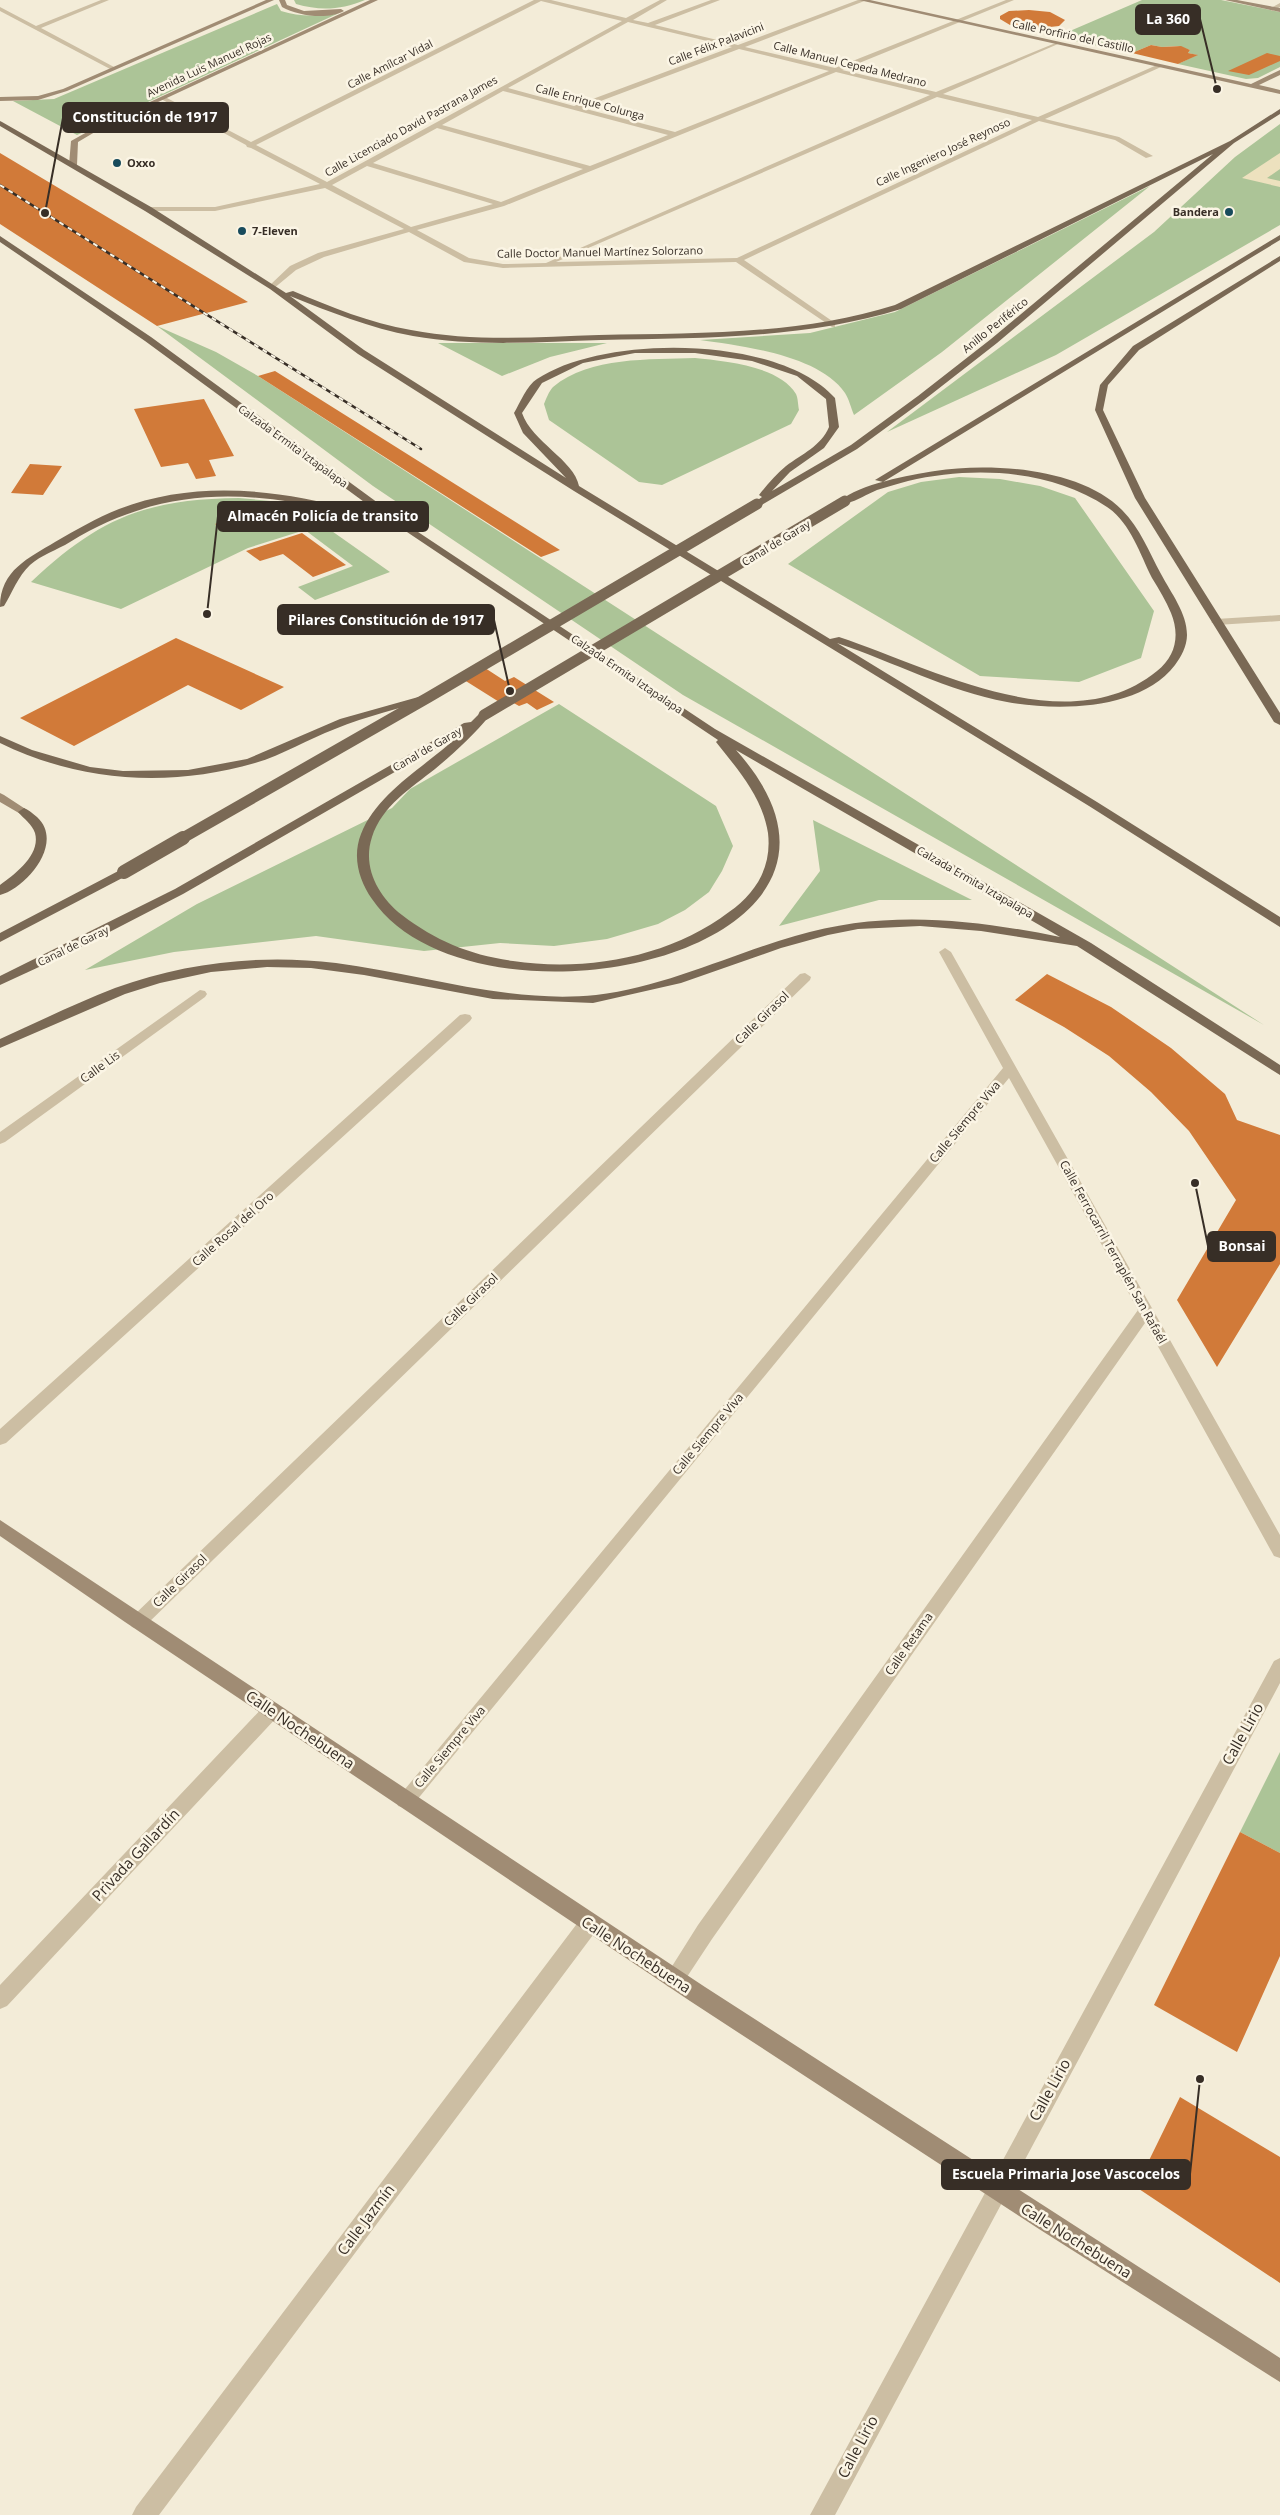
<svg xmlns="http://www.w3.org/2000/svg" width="1280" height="2515" viewBox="0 0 1280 2515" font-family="'Open Sans',sans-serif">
  <rect width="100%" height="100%" fill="#f3ecd8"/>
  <path fill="#acc497" d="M294 0H365C341 10 320 11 296 4Z
    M1142 0H1221L1280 12V67L1258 78 1246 79 1178 64 1197 55 1188 53 1190 50 1178 46 1162 47 1151 45 1132 53 1056 37Z
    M277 4 281 11C300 17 318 16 339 13L77 135 13 101 54 99Z
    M1280 124V225L1056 355 887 432 1154 232 1235 157Z
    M1150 186 942 352 854 415C851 408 849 399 845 393 819 355 742 346 700 340L810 333 895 312Z
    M157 326 216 352 258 376 1264 1025 683 695 373 486Z
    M438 343H607L550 357 502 376Z
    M695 358C724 361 780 366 796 394 798 398 798 405 799 410L791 424 662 485 639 482 549 420 544 404C546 399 549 391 553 387 590 356 650 360 695 358Z
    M959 477 1000 479 1040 486 1075 498 1154 611 1141 658 1079 682 980 676 788 564 888 492 921 482Z
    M239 498 292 503 390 572 315 600 298 587 353 566 305 530 248 548 121 609 31 582C99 518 146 499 239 498Z
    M559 704 716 806 733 846 722 871 709 892 685 910 658 924 607 939 554 946 500 943 424 951 316 936 174 952 85 970 197 904 392 808 410 789Z
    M813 820 972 900H879L779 926 820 871Z
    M1280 1752V1853L1240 1832Z"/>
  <path fill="#ede1be" d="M1280 153V169L1267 178 1280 181V187L1242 178Z"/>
  <path fill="#d17a39" d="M1029 10 1050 12 1065 20 1059 26 1041 28 1010 25 1000 19V16L1009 11Z
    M1151 45 1162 47 1181 46 1190 50 1188 53 1198 55 1178 64 1132 53Z
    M1267 53 1280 56V61L1249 75 1228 71Z
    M0 153 134 233 248 302 157 326 0 224Z
    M275 371 560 550 541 557 258 376Z
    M204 399 234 456 209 460 216 476 196 479 188 463 161 467 134 409Z
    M30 464 62 466 43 495 11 493Z
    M260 505 274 515 225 531 215 524 227 520 222 517Z
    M302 533 346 565 313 577 283 554 260 561 246 551Z
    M176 638 284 687 241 710 188 685 74 746 20 718Z
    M485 668 505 681 514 677 554 702 537 710 527 703 519 706 512 702 504 705 461 678Z
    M1047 974 1111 1007 1171 1048 1225 1094 1237 1120 1280 1135V1264L1217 1367 1177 1300 1236 1200 1189 1131 1151 1092 1109 1056 1064 1027 1015 1000Z
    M1240 1832 1280 1853V1956L1237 2052 1154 2005Z
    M1180 2097 1280 2157V2283L1136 2187Z"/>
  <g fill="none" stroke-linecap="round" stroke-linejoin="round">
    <path fill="#ccbea3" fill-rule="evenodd" d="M101 0H109L41 28 114 67 112 70 0 11V7L36 26Z
      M534 0H551L626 18 660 0H667L633 20 648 23 711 0H720L655 25 738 45 858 0H867L745 47 835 68 1006 0H1014L842 70 936 92 1058 42V44L943 94 1038 117 1157 65H1161V67L1045 119 1119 137 1153 156 1146 158 1115 140 1039 121 744 260 835 323V327H832L736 262 503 268 464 262 409 232 324 257 296 270 273 289 269 287 270 285 290 266 318 253 404 229 325 188 215 211H148L144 209 148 207H215L320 184 251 148 247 147 246 145 161 99V97H165L251 142ZM541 1 622 21 327 182 256 145ZM628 22 732 47 574 106 508 88ZM739 49 829 71 675 132 582 108ZM836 72 930 95 546 263 503 264 469 258 417 230 504 206ZM503 91 668 135 590 166 442 125ZM937 97 1032 120 737 258 556 262ZM437 128 583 169 501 202 373 163ZM367 166 493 204 411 227 332 185Z
      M1280 3V7L1272 11 1269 9Z
      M1280 615V621L1216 625 1211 622 1216 619Z
      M945 948 951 952 1280 1535V1558L1274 1556 1145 1323 712 1939 681 1986 674 1989 667 1986 664 1979 698 1925 1138 1310 1009 1078 412 1806 405 1808 398 1806 396 1800 1003 1068 939 952Z
      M805 973 811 977 810 980 144 1627 138 1629 132 1627 129 1622 132 1617 800 974Z
      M200 990 205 991 207 994 205 997 5 1142 0 1144V1132Z
      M465 1014 470 1015 472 1018 470 1021 6 1443 0 1445V1429L460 1015Z
      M1280 1658V1683L835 2515H810L1274 1661Z
      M272 1702 278 1704 281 1710 278 1716 7 2006 0 2009V1985L266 1704Z
      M589 1915 596 1917 599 1924 596 1931 159 2515H132L136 2507 582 1917Z"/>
    <path fill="#a08c74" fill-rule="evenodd" d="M266 0H274L67 91 38 100 0 101V97L38 96 63 89Z
      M279 0H285L287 5 304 11 341 9 344 11C328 20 298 16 282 7Z
      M370 0H378L100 129 78 142 77 165 73 167 69 165 71 141 96 127Z
      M859 0H870L1251 84 1280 70V75L1259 85 1280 90V94Z
      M1225 0H1237L1280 8V12Z
      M0 793 4 795 30 812 24 816 0 802Z
      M0 1520 705 1987 1280 2358V2382L1039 2229 690 2001 125 1622 0 1536Z"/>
    <path fill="#7a6955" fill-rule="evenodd" d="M1280 109V114L1234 143 997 343 924 400 857 449 760 506 752 504 762 497 759 495C767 485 776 474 786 466 802 454 821 446 829 427L826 399 797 376 752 361 695 353H635L583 363 542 383 522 413C532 442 574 460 579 486L830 639 839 637C931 667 1067 744 1157 671 1176 656 1180 635 1171 613 1166 601 1159 589 1152 578 1140 554 1130 522 1107 507 1050 469 973 466 908 481 897 484 887 487 877 490 867 494 857 501 847 503 843 504 843 503 840 501 859 484 910 475 935 471 990 462 1081 468 1122 510 1140 528 1149 552 1161 574 1171 593 1187 613 1187 635 1187 646 1181 657 1175 665 1140 711 1057 711 1007 702 947 691 894 662 837 643L1097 802 1280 917V927L1089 806 574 491 358 354 270 289 145 211 0 126V121L2 122 151 207 286 293 293 291C331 307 370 323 411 330 473 342 537 337 599 335 698 333 800 335 895 305L1230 141ZM1213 154 991 339 918 396 851 445 772 491 790 472 824 448 839 427 835 398C779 335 604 334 537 379 527 385 520 403 514 413L523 433 566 478 364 350 290 296C330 312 370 328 413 336 475 347 539 342 601 340 702 338 804 339 901 309Z
      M1280 235V240L883 482 875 480Z
      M0 236 151 337 415 530 715 729 1091 943 1280 1065V1075L1077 946 981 931 920 926 858 929 828 935 781 948 681 983 593 1003 493 999 364 975 311 968 267 967 211 972 160 983 125 994 0 1048V1039C38 1022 76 1003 115 988 186 962 262 954 336 963 422 974 508 1004 596 995 665 987 729 955 795 936 884 909 971 919 1060 937L736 750C919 954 473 1047 372 899 359 880 352 857 361 834 378 791 427 766 459 735L183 894 65 955 0 985V976L175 889 464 723 471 722 480 713 484 712 490 715C474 735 454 753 435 769 411 788 382 806 372 837 362 867 378 896 402 915 436 941 470 955 513 961 586 972 670 957 729 912 756 893 772 867 768 833 762 796 738 770 716 742L718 740 398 526 391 527C276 491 176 477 70 542 57 550 41 555 30 565 18 576 12 593 4 606L0 607C0 570 29 558 55 542 76 530 96 518 119 509 207 475 303 493 390 521L145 341 0 242Z
      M1280 256V261L1139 350 1108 385 1103 410 1145 498 1280 713V725L1274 722 1135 498 1095 410 1100 385 1133 346Z
      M429 694 433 695V699C400 708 367 716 335 729 308 739 283 755 255 763 169 788 80 782 0 743V736L32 750 90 767 123 771 188 770 247 759 340 719Z
      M24 808C29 810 32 813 37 817 65 843 26 888 0 895V885C15 874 41 855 35 833 32 824 24 819 18 812Z
      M124 868 128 869 130 872 128 875 0 942V933Z"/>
    <g stroke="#372e26" stroke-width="2.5">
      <path id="rail" d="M0 185 421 449"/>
    </g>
    <use href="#rail" stroke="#fbf5e5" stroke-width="2" stroke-dasharray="5" stroke-linecap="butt"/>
    <path stroke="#7a6955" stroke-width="11" d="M484 715 845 501
      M181 839 429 697 757 504"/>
    <path stroke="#7a6955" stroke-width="14" d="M124 872 183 838"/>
  </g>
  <g fill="#184b5c" stroke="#fbf5e5" stroke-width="2">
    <circle cx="117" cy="163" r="5"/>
    <circle cx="1229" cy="212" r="5"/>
    <circle cx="242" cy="231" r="5"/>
  </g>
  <g text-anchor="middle" stroke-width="5" stroke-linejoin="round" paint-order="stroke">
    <g font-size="11" fill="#372e26" stroke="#fbf5e5">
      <text transform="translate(1073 36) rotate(12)" y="4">Calle Porfirio del Castillo</text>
      <text transform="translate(716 44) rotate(-21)" y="4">Calle Félix Palavicini</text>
      <text transform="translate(390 64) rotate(-27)" y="4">Calle Amílcar Vidal</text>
      <text transform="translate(850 64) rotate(14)" y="4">Calle Manuel Cepeda Medrano</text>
      <text transform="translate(209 65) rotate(-25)" y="4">Avenida Luis Manuel Rojas</text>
      <text transform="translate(590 102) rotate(15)" y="4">Calle Enrique Colunga</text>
      <text transform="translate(411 126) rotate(-29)" y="4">Calle Licenciado David Pastrana James</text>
      <text transform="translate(943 152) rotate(-25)" y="4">Calle Ingeniero José Reynoso</text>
      <text transform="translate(600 252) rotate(-1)" y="4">Calle Doctor Manuel Martínez Solorzano</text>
      <text transform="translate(995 325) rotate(-39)" y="4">Anillo Periférico</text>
      <text transform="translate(293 446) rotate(36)" y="4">Calzada Ermita Iztapalapa</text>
      <text transform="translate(776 543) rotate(-31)" y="4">Canal de Garay</text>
      <text transform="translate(627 674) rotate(34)" y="4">Calzada Ermita Iztapalapa</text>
      <text transform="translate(427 749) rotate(-30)" y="4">Canal de Garay</text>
      <text transform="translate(975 882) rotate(30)" y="4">Calzada Ermita Iztapalapa</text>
      <text transform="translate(73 946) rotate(-26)" y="4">Canal de Garay</text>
    </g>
    <g font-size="11" font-weight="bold" fill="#372e26" stroke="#fbf5e5" text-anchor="start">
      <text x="127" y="167">Oxxo</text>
      <text x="1219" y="216" text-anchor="end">Bandera</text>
      <text x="252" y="235">7-Eleven</text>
    </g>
    <g font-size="12" fill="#372e26" stroke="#fbf5e5">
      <text transform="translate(762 1018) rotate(-44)" y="4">Calle Girasol</text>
      <text transform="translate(100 1067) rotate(-36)" y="4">Calle Lis</text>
      <text transform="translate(965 1122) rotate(-50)" y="4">Calle Siempre Viva</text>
      <text transform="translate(233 1229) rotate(-42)" y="4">Calle Rosal del Oro</text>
      <text transform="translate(1113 1252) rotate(61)" y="4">Calle Ferrocarril Terraplén San Rafaél</text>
      <text transform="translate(471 1300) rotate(-44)" y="4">Calle Girasol</text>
      <text transform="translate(708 1434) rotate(-50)" y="4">Calle Siempre Viva</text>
      <text transform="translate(180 1581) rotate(-44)" y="4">Calle Girasol</text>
      <text transform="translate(909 1644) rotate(-55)" y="4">Calle Retama</text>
      <text transform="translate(450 1747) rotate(-50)" y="4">Calle Siempre Viva</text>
    </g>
    <g font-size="15" fill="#372e26" stroke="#fbf5e5">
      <text transform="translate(300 1730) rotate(34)" y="5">Calle Nochebuena</text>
      <text transform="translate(1243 1734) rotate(-61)" y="5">Calle Lirio</text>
      <text transform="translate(136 1855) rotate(-47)" y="5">Privada Gallardín</text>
      <text transform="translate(636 1955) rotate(33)" y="5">Calle Nochebuena</text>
      <text transform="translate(1050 2090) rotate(-61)" y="5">Calle Lirio</text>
      <text transform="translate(366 2220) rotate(-53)" y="5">Calle Jazmín</text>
      <text transform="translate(1076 2241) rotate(32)" y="5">Calle Nochebuena</text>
      <text transform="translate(858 2447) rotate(-62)" y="5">Calle Lirio</text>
    </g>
  </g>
  <path fill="none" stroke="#372e26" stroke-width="2" d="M1217 89L1200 19M45 213L63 118M207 614L218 516M510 691L494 620M1195 1183L1208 1246M1200 2079L1190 2174"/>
  <g fill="#372e26" stroke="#fbf5e5" stroke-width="2">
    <circle cx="1217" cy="89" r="5"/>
    <circle cx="45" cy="213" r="5"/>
    <circle cx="207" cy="614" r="5"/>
    <circle cx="510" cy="691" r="5"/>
    <circle cx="1195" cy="1183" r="5"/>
    <circle cx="1200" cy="2079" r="5"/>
  </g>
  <g fill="#372e26" stroke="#372e26" stroke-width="2">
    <rect x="1136" y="5" width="64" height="29" rx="5"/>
    <rect x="63" y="103" width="165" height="29" rx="5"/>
    <rect x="218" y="502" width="210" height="29" rx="5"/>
    <rect x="278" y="605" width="216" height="29" rx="5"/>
    <rect x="1208" y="1232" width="67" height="29" rx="5"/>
    <rect x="942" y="2160" width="248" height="29" rx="5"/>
  </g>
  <g font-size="14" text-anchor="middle" font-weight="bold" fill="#fff">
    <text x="1168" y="24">La 360</text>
    <text x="145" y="122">Constitución de 1917</text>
    <text x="323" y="521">Almacén Policía de transito</text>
    <text x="386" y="625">Pilares Constitución de 1917</text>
    <text x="1242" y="1251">Bonsai</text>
    <text x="1066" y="2179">Escuela Primaria Jose Vascocelos</text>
  </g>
</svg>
